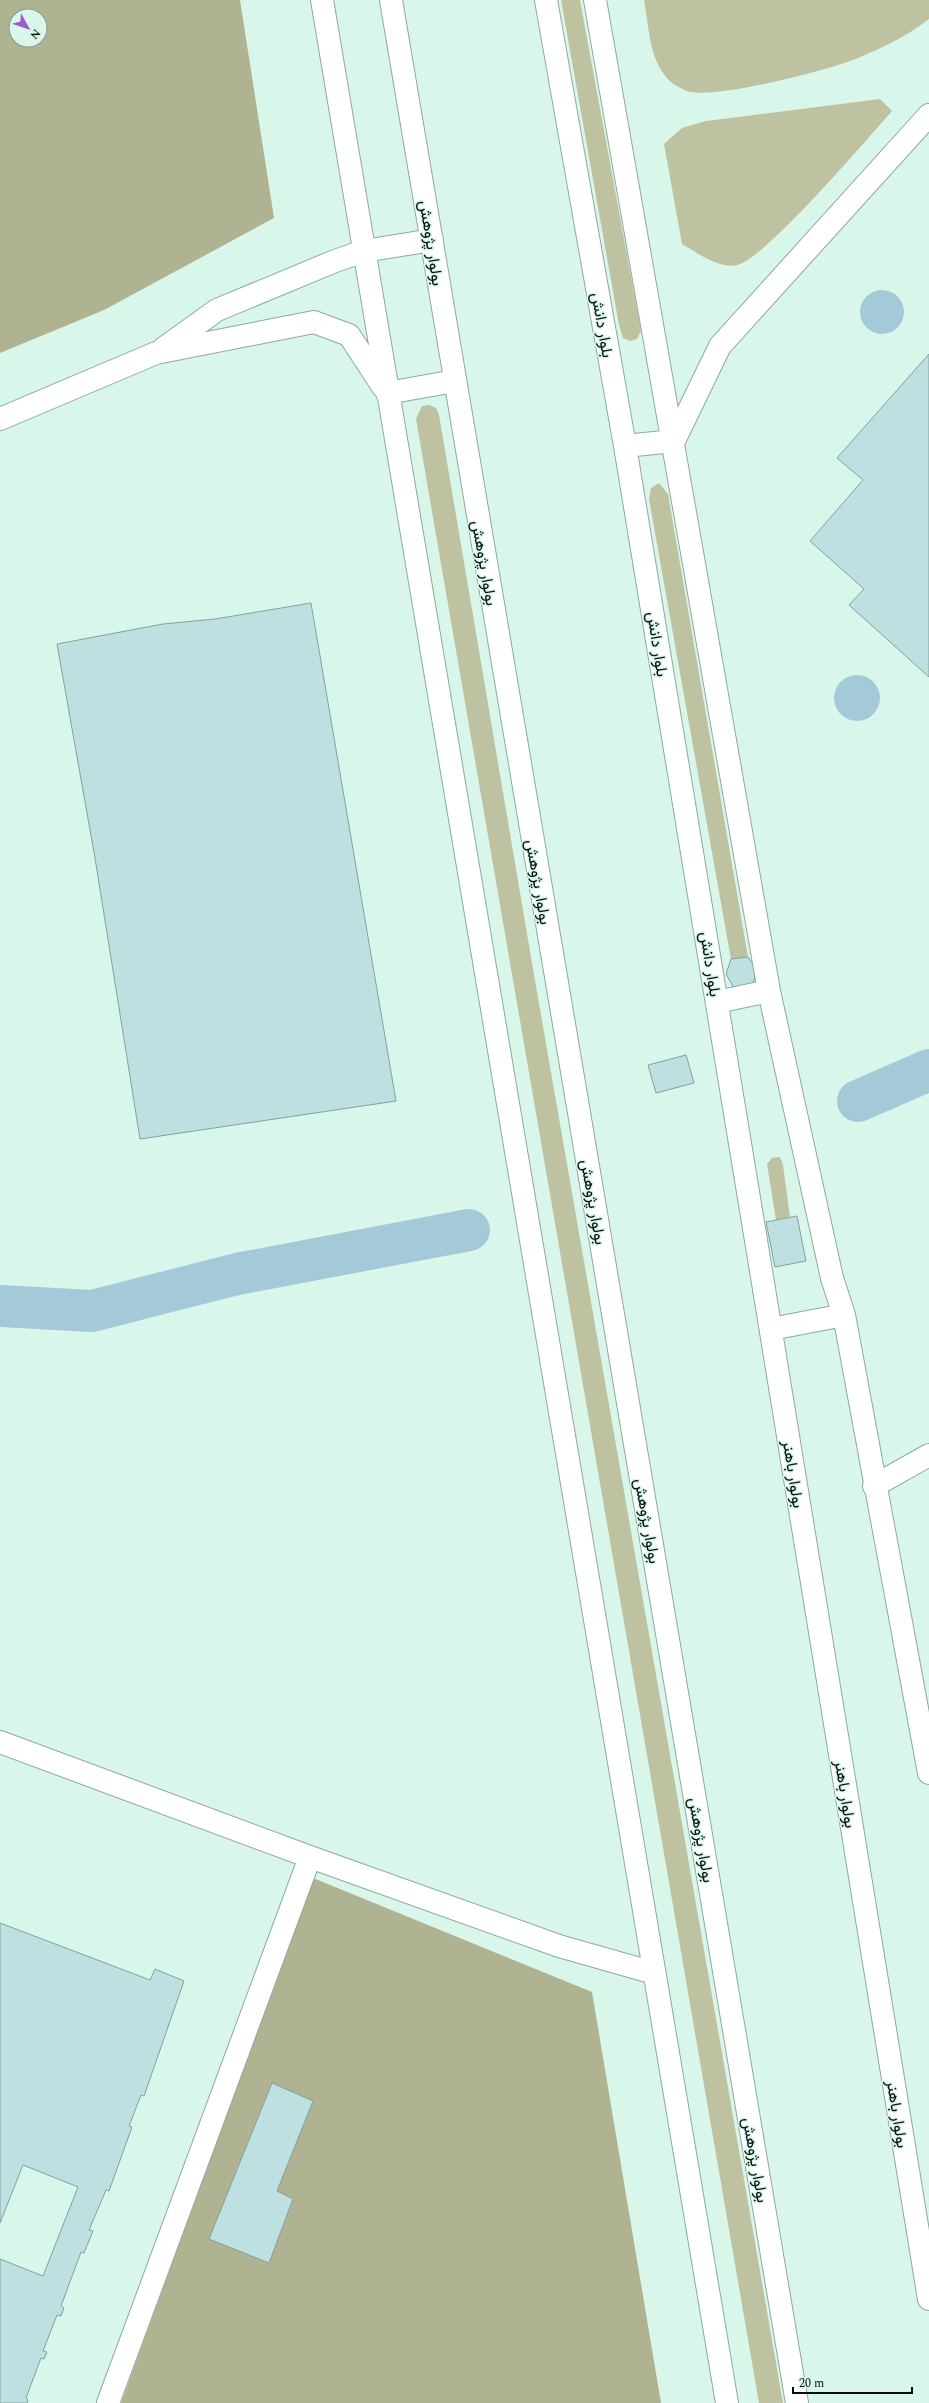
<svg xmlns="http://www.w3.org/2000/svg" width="929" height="2403" viewBox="0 0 929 2403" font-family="Spectral,Vazirmatn,serif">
  <rect width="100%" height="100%" fill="#d9f6eb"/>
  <path fill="#bec2a1" d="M561 0H580L641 331 637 339 630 341 623 338 619 325Z
    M644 0H929V19C909 35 882 48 858 58 829 70 714 100 687 91 682 89 674 85 671 82 649 63 649 26 644 0Z
    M880 99 892 111C868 138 765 259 737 265 718 269 698 253 682 244L664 144 682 128 706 121Z
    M429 405 436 408 439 415 533 969 783 2403H759L416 419 422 406Z
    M659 483 668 494 748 957 731 959 649 499 651 488Z
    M780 1157 783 1165 790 1217 776 1220 767 1164 772 1158Z"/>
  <path fill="#afb392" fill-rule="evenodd" d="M0 0H240L274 218 104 310 0 353ZM16 16H40V40H16Z
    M313 1878 592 1992 661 2403H121Z"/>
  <path fill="#a4cada" d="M860 312a22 22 0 1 1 44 0a22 22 0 1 1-44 0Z
    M834 698a23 23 0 1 1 46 0a23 23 0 1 1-46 0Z"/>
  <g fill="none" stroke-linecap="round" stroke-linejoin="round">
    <path stroke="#a4cada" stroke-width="42" d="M858 1101 929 1070
      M0 1306 92 1311 237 1274 469 1230"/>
  </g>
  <path fill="#bfe0e0" stroke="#82a1a1" d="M929 354V677L849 605 864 589 810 541 863 480 837 458Z
    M311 603 396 1101 140 1139 95 858 57 644 163 624 215 619Z
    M748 957 757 970 752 987 735 990 726 974 731 959Z
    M686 1055 694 1083 656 1093 648 1065Z
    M797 1216 806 1261 775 1267 766 1222Z
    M0 1923 150 1980 155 1969 184 1981 144 2096 141 2095 129 2126 132 2127 109 2191 106 2190 89 2230 93 2231 84 2253 81 2252 61 2306 64 2308 61 2316 57 2315 43 2351 47 2352 44 2359 41 2358 26 2398 28 2400 27 2403H0V2259L43 2276 78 2187 23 2165 0 2223Z
    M272 2083 313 2101 277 2191 293 2199 269 2263 209 2239Z"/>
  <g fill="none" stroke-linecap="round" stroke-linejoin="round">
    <g stroke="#8ea99e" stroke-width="24">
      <path id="lane" d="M322 0 727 2403
        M391 0 797 2403
        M546 0 625 446 764 1289
        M595 0 769 991 832 1278
        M164 348 217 310 335 261 364 251 432 240
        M387 393 455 381
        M0 419 156 353 314 322 349 335 383 387
        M625 446 674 441 720 346 929 115
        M717 1002 769 991
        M0 1742 310 1857 559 1946 654 1973
        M108 2403 310 1857"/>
    </g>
    <g stroke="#8ea99e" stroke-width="24">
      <path id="street" d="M874 1486 929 1455"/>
    </g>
    <g stroke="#8ea99e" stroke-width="24">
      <path id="secondary" d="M832 1278 844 1315 929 1773
        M764 1289 929 2299
        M771 1329 844 1315"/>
    </g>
    <use href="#lane" stroke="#fff" stroke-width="22"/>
    <use href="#street" stroke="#fff" stroke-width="22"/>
    <use href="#secondary" stroke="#fff" stroke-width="22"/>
  </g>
  <g text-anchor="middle" stroke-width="3" stroke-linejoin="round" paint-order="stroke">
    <g font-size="16" fill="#060f0c" stroke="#d9f6eb">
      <text transform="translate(432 243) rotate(81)" y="6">بولوار پژوهش</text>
      <text transform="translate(603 325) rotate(80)" y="6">بلوار دانش</text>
      <text transform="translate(485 563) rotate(80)" y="6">بولوار پژوهش</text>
      <text transform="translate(658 644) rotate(81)" y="6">بلوار دانش</text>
      <text transform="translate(539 882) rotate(80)" y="6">بولوار پژوهش</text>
      <text transform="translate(711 964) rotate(81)" y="6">بلوار دانش</text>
      <text transform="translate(594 1202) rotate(80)" y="6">بولوار پژوهش</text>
      <text transform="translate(794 1474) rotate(81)" y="6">بولوار باهنر</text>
      <text transform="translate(648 1521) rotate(80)" y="6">بولوار پژوهش</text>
      <text transform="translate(846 1794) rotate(81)" y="6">بولوار باهنر</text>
      <text transform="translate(702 1840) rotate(80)" y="6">بولوار پژوهش</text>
      <text transform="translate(898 2114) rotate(81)" y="6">بولوار باهنر</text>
      <text transform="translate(756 2160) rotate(80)" y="6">بولوار پژوهش</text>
    </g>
  </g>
  <g transform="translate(28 28) rotate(130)"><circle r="19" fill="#d9f6eb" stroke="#859a92"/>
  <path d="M0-3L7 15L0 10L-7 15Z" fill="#a259cd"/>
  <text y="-6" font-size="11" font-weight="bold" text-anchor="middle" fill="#060f0c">N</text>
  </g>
  <path d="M793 2387v6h119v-6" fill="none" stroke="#060f0c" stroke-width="2"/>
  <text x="799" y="2387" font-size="12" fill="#060f0c" stroke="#d9f6eb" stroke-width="3" paint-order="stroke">20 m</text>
</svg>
